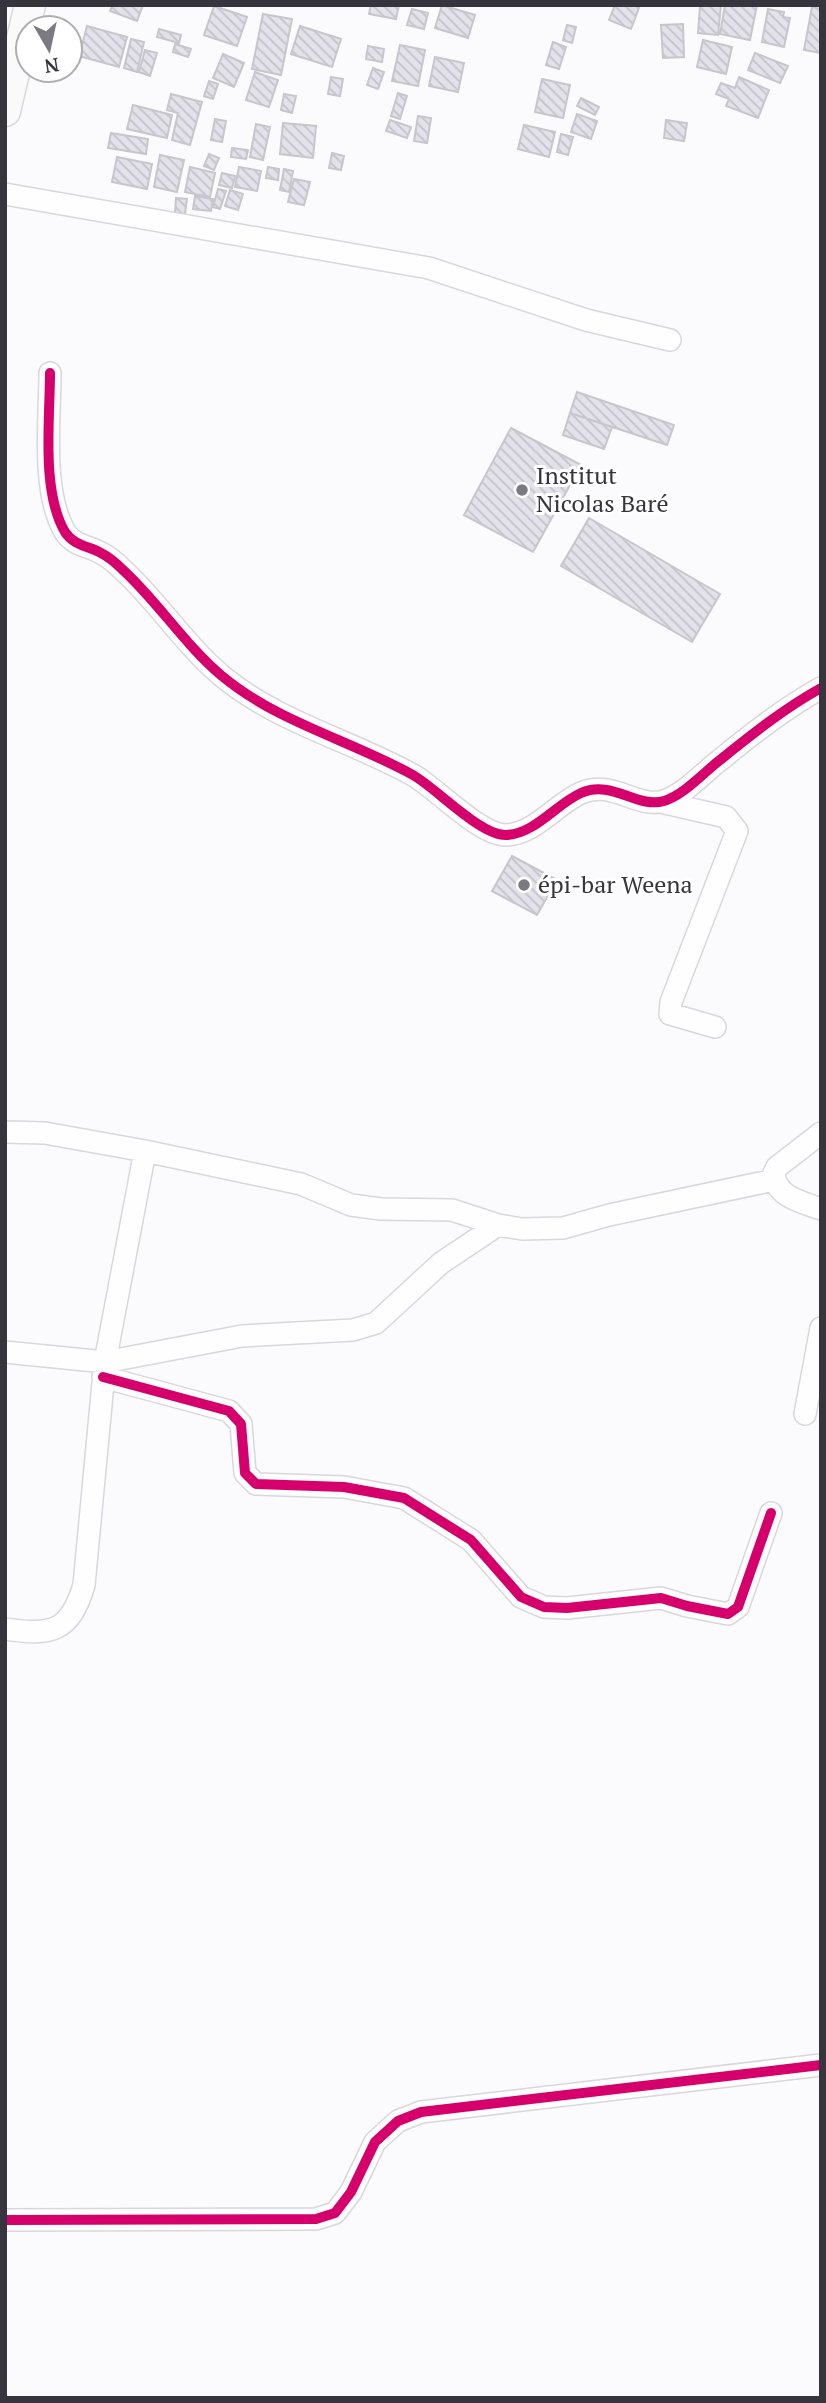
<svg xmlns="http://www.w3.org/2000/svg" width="826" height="2403" viewBox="0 0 826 2403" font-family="'PT Serif',serif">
  <defs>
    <pattern id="building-back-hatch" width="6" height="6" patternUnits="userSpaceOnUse" patternTransform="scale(1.75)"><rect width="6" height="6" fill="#e3e2ea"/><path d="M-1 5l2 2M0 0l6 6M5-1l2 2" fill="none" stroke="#c3c2ca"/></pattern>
  </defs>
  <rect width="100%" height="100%" fill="#fbfafd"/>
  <path fill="url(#building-back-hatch)" stroke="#c7c6cc" stroke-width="2" d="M113 5H143L137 21 110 11Z
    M371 5H399L396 19 369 14Z
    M442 5 475 15 468 38 435 28Z
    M615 5H640L631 29 609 20Z
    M700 5H721L718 35 698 33Z
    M725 5H757L750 40 720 34Z
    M214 6 247 17 237 46 204 35Z
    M812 7 821 9V53L804 50Z
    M412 9 428 13 424 29 407 25Z
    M768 9 784 12 783 17 790 18 784 47 762 42Z
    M263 14 292 19 281 75 252 69Z
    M683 24 684 57 663 58 661 25Z
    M567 25 576 27 572 43 563 40Z
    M87 26 127 37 119 67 79 56Z
    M300 26 341 39 332 67 291 54Z
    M159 29 181 35 179 43 157 37Z
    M131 39 144 42 137 72 124 68Z
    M703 40 732 47 726 74 697 67Z
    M553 42 566 47 559 69 546 65Z
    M175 44 191 49 188 57 173 52Z
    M400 45 425 50 418 86 392 81Z
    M368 46 384 49 382 62 366 59Z
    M145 50 157 53 150 76 139 72Z
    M755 53 788 66 780 83 748 70Z
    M223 54 244 63 234 87 213 78Z
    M435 57 464 63 458 92 429 86Z
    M373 68 384 72 378 89 367 85Z
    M255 72 278 80 269 107 246 100Z
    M331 77 343 79 340 96 328 94Z
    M739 77 769 90 758 118 726 106 729 99 716 94 721 83 735 88Z
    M542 79 570 85 563 118 535 112Z
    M209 81 218 84 213 99 204 96Z
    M398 93 407 96 400 119 391 116Z
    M171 94 202 102 190 145 172 140 178 113 167 110Z
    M284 94 296 96 292 113 281 110Z
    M581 98 599 107 595 115 577 106Z
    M133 105 172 115 167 138 127 129Z
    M577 114 597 121 591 139 571 132Z
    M418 116 431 118 427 143 414 141Z
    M215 119 226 121 222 142 211 140Z
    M390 120 411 127 407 138 386 131Z
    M666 120 687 123 684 141 664 138Z
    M283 123 316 126 313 158 280 154Z
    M256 124 270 127 263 160 250 157Z
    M524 125 555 132 549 157 518 149Z
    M111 133 148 139 146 154 108 148Z
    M561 134 573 137 568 155 557 152Z
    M232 148 248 150 246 159 231 157Z
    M332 153 344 156 341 170 329 168Z
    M209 154 219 158 214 170 204 166Z
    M160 155 184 160 177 192 154 187Z
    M117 157 152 164 147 189 112 182Z
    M190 167 215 173 210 197 185 192Z
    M239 167 261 171 257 191 235 187Z
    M268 167 279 169 278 180 266 178Z
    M284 169 293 171 289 192 280 190Z
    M222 173 235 176 232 188 219 185Z
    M294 179 310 182 304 205 288 202Z
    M218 189 226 191 220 209 213 207Z
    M230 190 243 194 238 210 225 206Z
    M195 196 213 199 211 211 193 209Z
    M176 198 187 199 185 214 175 213Z
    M577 392 674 425 667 445 570 413Z
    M570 413 612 427 604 449 563 435Z
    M511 428 581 465 533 552 464 515Z
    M589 518 720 594 692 642 561 566Z
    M512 856 557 880 537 915 492 891Z"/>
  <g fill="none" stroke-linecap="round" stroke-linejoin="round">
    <g stroke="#d8d7dd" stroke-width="24">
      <path id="street" d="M5 194 429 268 586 320 670 340
        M50 373C50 419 41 491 65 532 74 546 89 546 101 553 109 557 117 564 123 570 158 602 185 645 222 676 277 722 350 740 413 775 436 788 481 836 506 835 535 834 556 804 581 793 612 779 637 809 664 801 685 794 703 773 720 760 752 734 785 708 821 688
        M661 802 726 817 737 831 671 1002 670 1014 715 1027
        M5 1132 45 1133 145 1151 301 1184 351 1205 381 1209 452 1210 498 1225 522 1229 563 1228 609 1215 774 1180
        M821 1133 777 1167 774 1173C775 1197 802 1202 821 1209
        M5 1352 105 1362 145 1151
        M103 1377 229 1411 241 1424 245 1473 256 1484 344 1487 404 1498 471 1540 521 1597 544 1607 567 1608 661 1598 687 1606 728 1614 738 1607 771 1513
        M805 1414 821 1328
        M5 1629C52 1636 70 1632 84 1585L105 1362 242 1336 353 1330 376 1323 441 1263 498 1225
        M5 2220 316 2219 335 2213 351 2192 375 2142 398 2121 421 2112 821 2065"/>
    </g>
    <g stroke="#d8d7dd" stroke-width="33">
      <path id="secondary" d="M5 111 30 5"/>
    </g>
    <use href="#street" stroke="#fefeff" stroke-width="21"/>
    <use href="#secondary" stroke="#fafafb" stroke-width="30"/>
    <g stroke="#fff" stroke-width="15">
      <path id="cycleway" d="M50 373C50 419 41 491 65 532 74 546 89 546 101 553 109 557 117 564 123 570 158 602 185 645 222 676 277 722 350 740 413 775 436 788 481 836 506 835 535 834 556 804 581 793 612 779 637 809 664 801 685 794 703 773 720 760 752 734 785 708 821 688
        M103 1377 229 1411 241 1424 245 1473 256 1484 344 1487 404 1498 471 1540 521 1597 544 1607 567 1608 661 1598 687 1606 728 1614 738 1607 771 1513
        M5 2220 316 2219 335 2213 351 2192 375 2142 398 2121 421 2112 821 2065"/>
    </g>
    <use href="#cycleway" stroke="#d6006c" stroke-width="10"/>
  </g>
  <g fill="#7b7a81" stroke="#fff" stroke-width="2.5">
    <circle cx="522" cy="490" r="7"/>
    <circle cx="524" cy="885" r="7"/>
  </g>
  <g text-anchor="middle" stroke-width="6" stroke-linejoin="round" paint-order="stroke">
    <g font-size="24" fill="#36353e" stroke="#fff" text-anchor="start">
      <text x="536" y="484">Institut<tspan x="536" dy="28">Nicolas Baré</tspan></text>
      <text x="538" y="893">épi-bar Weena</text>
    </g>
  </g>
  <rect width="826" height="2403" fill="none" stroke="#36353e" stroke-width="14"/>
  <g transform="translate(49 49) rotate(171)"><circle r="33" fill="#ffffff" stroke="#afaeb2" stroke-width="2"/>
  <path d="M0-5L12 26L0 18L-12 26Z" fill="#7b7a81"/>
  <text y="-10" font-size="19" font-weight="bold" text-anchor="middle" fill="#36353e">N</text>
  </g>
</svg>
